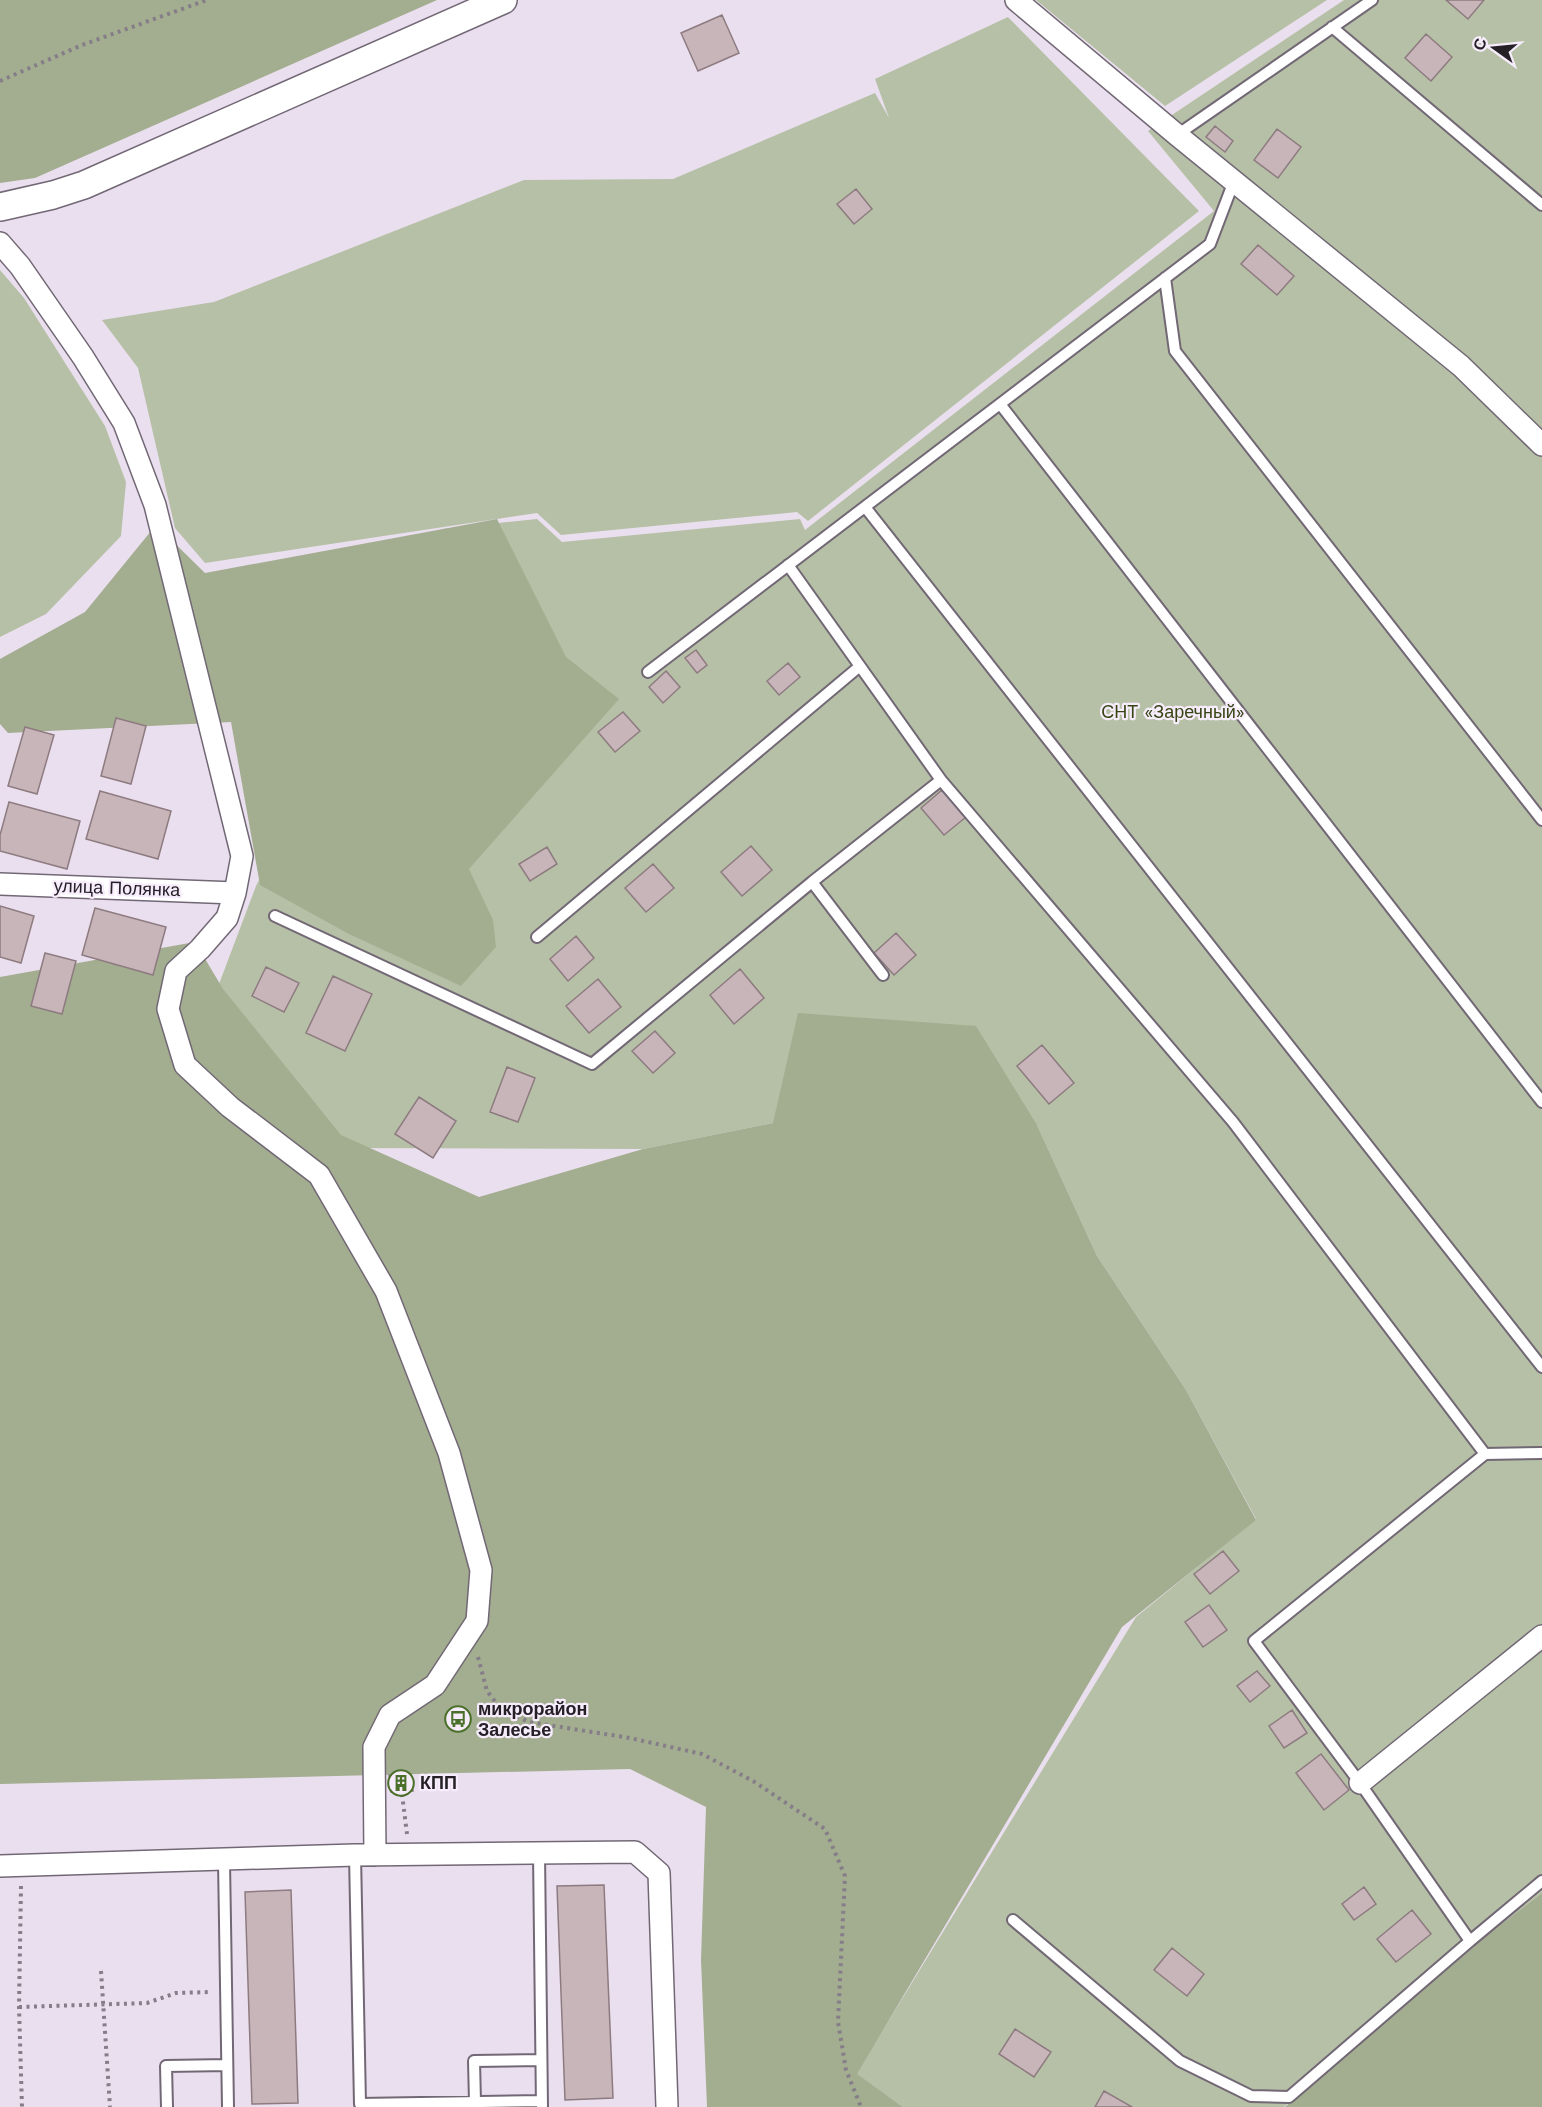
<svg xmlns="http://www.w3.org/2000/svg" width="1542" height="2107" viewBox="0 0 1542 2107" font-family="'Work Sans',sans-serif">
  <rect width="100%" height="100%" fill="#eadfee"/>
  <path fill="#b6c0a6" d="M1036 0H1327L1165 106Z
    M1344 0H1542V1893L1430 1978 1284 2107H903L856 2074 1136 1617 1256 1519 1186 1390 1097 1256 1037 1125 773 1123 643 1149 334 1148 219 984 256 886 442 529 537 519 562 542 800 519 805 530 1214 211 1148 131Z
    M1008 17 1199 211 808 521 797 512 561 535 537 513 205 563 175 528 138 368 102 320 214 302 524 180 673 179 875 93 889 118 875 79Z
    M0 270 24 298 105 426 126 482 121 536 46 614 0 637Z"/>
  <path fill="#a3ad90" d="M0 0H437L35 178 0 183Z
    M497 519 566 657 619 699 469 869 493 920 496 947 461 986 349 934 260 885 231 722 8 733 0 724V659L85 612 156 525 205 573Z
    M195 942 223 989 341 1135 479 1197 643 1149 773 1123 798 1013 976 1026 1037 1125 1097 1256 1186 1390 1256 1520 1122 1627 857 2074 903 2107H707L701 1960 706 1807 630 1769 0 1784V977Z
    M1542 1893V2107H1285L1430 1978Z"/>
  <path fill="#c8b5ba" stroke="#8d7b80" stroke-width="1.5" d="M1446 0H1484L1468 19Z
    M722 15 739 53 698 71 681 33Z
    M1426 34 1452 57 1431 81 1405 58Z
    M1215 126 1233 141 1225 152 1206 137Z
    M1277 129 1301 147 1278 178 1254 160Z
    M856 189 872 209 854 224 837 204Z
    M1258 245 1294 276 1277 295 1241 264Z
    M696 650 707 665 697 673 685 658Z
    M788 663 800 677 779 695 767 681Z
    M666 671 680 687 663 703 649 687Z
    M623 712 640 731 615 752 598 732Z
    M116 718 146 726 131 784 101 776Z
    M25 727 54 735 37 794 8 786Z
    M942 790 966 817 944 835 921 808Z
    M100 791 171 811 158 859 86 839Z
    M9 802 80 821 67 869 0 851V835Z
    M751 846 772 870 742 896 721 872Z
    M547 847 557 864 530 881 519 864Z
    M653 864 674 888 646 912 625 888Z
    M0 906 34 916 21 963 0 957Z
    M95 908 166 927 153 975 82 955Z
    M896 933 916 955 894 975 874 953Z
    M576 936 594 958 568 981 550 959Z
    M45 953 76 961 62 1014 31 1006Z
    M266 967 299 983 284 1012 252 996Z
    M740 969 764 998 734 1024 710 995Z
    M333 976 372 994 345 1051 306 1033Z
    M598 979 621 1007 589 1033 566 1006Z
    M655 1031 675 1053 653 1073 632 1051Z
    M1042 1045 1074 1083 1049 1104 1017 1066Z
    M507 1067 535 1078 518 1122 490 1112Z
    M419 1097 456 1121 433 1158 395 1134Z
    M1223 1551 1239 1571 1210 1594 1194 1574Z
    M1209 1605 1227 1630 1203 1647 1185 1622Z
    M1257 1671 1270 1686 1250 1702 1237 1686Z
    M1292 1710 1307 1733 1284 1748 1269 1726Z
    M1321 1754 1349 1790 1324 1810 1296 1773Z
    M411 1774 413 1791 391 1792 389 1775Z
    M604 1885 613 2098 565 2100 557 1886Z
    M1364 1887 1376 1904 1354 1920 1342 1904Z
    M291 1890 298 2103 252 2104 245 1892Z
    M1412 1910 1431 1934 1396 1962 1377 1939Z
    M1172 1948 1204 1974 1187 1996 1154 1970Z
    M1015 2029 1051 2052 1034 2077 999 2054Z
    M1104 2091 1132 2107H1095Z"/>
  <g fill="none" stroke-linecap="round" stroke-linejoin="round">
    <g stroke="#726875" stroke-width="14">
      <path id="service" d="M1332 27 1542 205
        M1177 135 1372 0
        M1165 278 1175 351 1542 820
        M1000 404 1542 1102
        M865 507 1542 1367
        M788 565 941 780 1233 1122 1485 1454 1254 1641 1360 1783 1470 1941 1542 1881
        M648 672 1210 244 1234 181
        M812 882 883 975
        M275 916 592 1064 812 882 941 780
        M537 937 860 666
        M1485 1454 1542 1453
        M539 1853 542 2107
        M355 1855 360 2104 542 2101
        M224 1861 228 2107
        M1013 1920 1180 2061 1251 2096 1289 2097 1470 1941
        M475 2102 474 2061 541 2060
        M167 2107 166 2066 227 2065"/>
    </g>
    <g stroke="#726875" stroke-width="24">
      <path id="minor" d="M1016 0 1177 135 1461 366 1542 445
        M0 243 20 266 83 357 124 423 155 505 242 856 235 893 227 918 200 949 176 971 168 1009 185 1065 230 1107 319 1175 386 1291 449 1453 481 1570 477 1621 435 1685 390 1715 374 1747 375 1855
        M0 884 235 893
        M1360 1783 1542 1636
        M0 1866 355 1855 635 1852 659 1873 667 2107"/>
    </g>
    <g stroke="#726875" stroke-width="30">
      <path id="tertiary" d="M0 207 53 195 84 185 503 0"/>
    </g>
    <path stroke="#857d88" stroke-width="4" stroke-dasharray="3 4.5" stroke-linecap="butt" d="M0 81 82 45 207 0
      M478 1657 487 1691 501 1709 529 1722 630 1738 702 1754 753 1781 825 1829 845 1876 838 2022 846 2070 861 2107
      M402 1794 407 1834
      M21 1886 19 2007 22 2107
      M101 1971 110 2107
      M19 2007 147 2003 176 1993 211 1992"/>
    <use href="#service" stroke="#fff" stroke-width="10"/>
    <use href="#minor" stroke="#fff" stroke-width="21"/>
    <use href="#tertiary" stroke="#fff" stroke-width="27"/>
  </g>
  <defs>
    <g id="bus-ring" transform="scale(1.35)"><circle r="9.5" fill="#f7ecfb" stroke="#4a702a" stroke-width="1.5"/><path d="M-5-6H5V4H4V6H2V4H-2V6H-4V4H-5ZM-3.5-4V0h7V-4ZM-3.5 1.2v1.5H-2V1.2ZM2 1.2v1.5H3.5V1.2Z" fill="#4a702a"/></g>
    <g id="building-ring" transform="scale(1.35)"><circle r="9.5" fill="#f7ecfb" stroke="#4a702a" stroke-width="1.5"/><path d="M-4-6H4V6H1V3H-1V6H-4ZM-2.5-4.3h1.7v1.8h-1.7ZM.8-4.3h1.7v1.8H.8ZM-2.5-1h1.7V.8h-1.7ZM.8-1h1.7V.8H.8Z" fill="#4a702a"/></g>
  </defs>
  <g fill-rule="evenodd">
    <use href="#bus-ring" x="458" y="1719"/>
    <use href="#building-ring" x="401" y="1783"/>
  </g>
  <g text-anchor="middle" stroke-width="4.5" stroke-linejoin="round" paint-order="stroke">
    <g font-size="18" fill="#374514" stroke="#f7ecfb">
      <text x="1173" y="718">СНТ «Заречный»</text>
    </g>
    <g font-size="18" fill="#242026" stroke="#f7ecfb">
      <text transform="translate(117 888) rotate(2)" y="6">улица Полянка</text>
    </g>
    <g font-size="18" font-weight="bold" fill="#242026" stroke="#f7ecfb" text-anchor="start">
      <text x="478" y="1715">микрорайон<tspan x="478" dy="21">Залесье</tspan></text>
      <text x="420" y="1789">КПП</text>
    </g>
  </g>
  <g transform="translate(1494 48) rotate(285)" stroke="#f7ecfb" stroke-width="4.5" paint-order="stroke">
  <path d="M0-4.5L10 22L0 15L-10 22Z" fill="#242026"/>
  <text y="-9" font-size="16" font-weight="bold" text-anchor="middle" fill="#242026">С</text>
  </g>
</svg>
